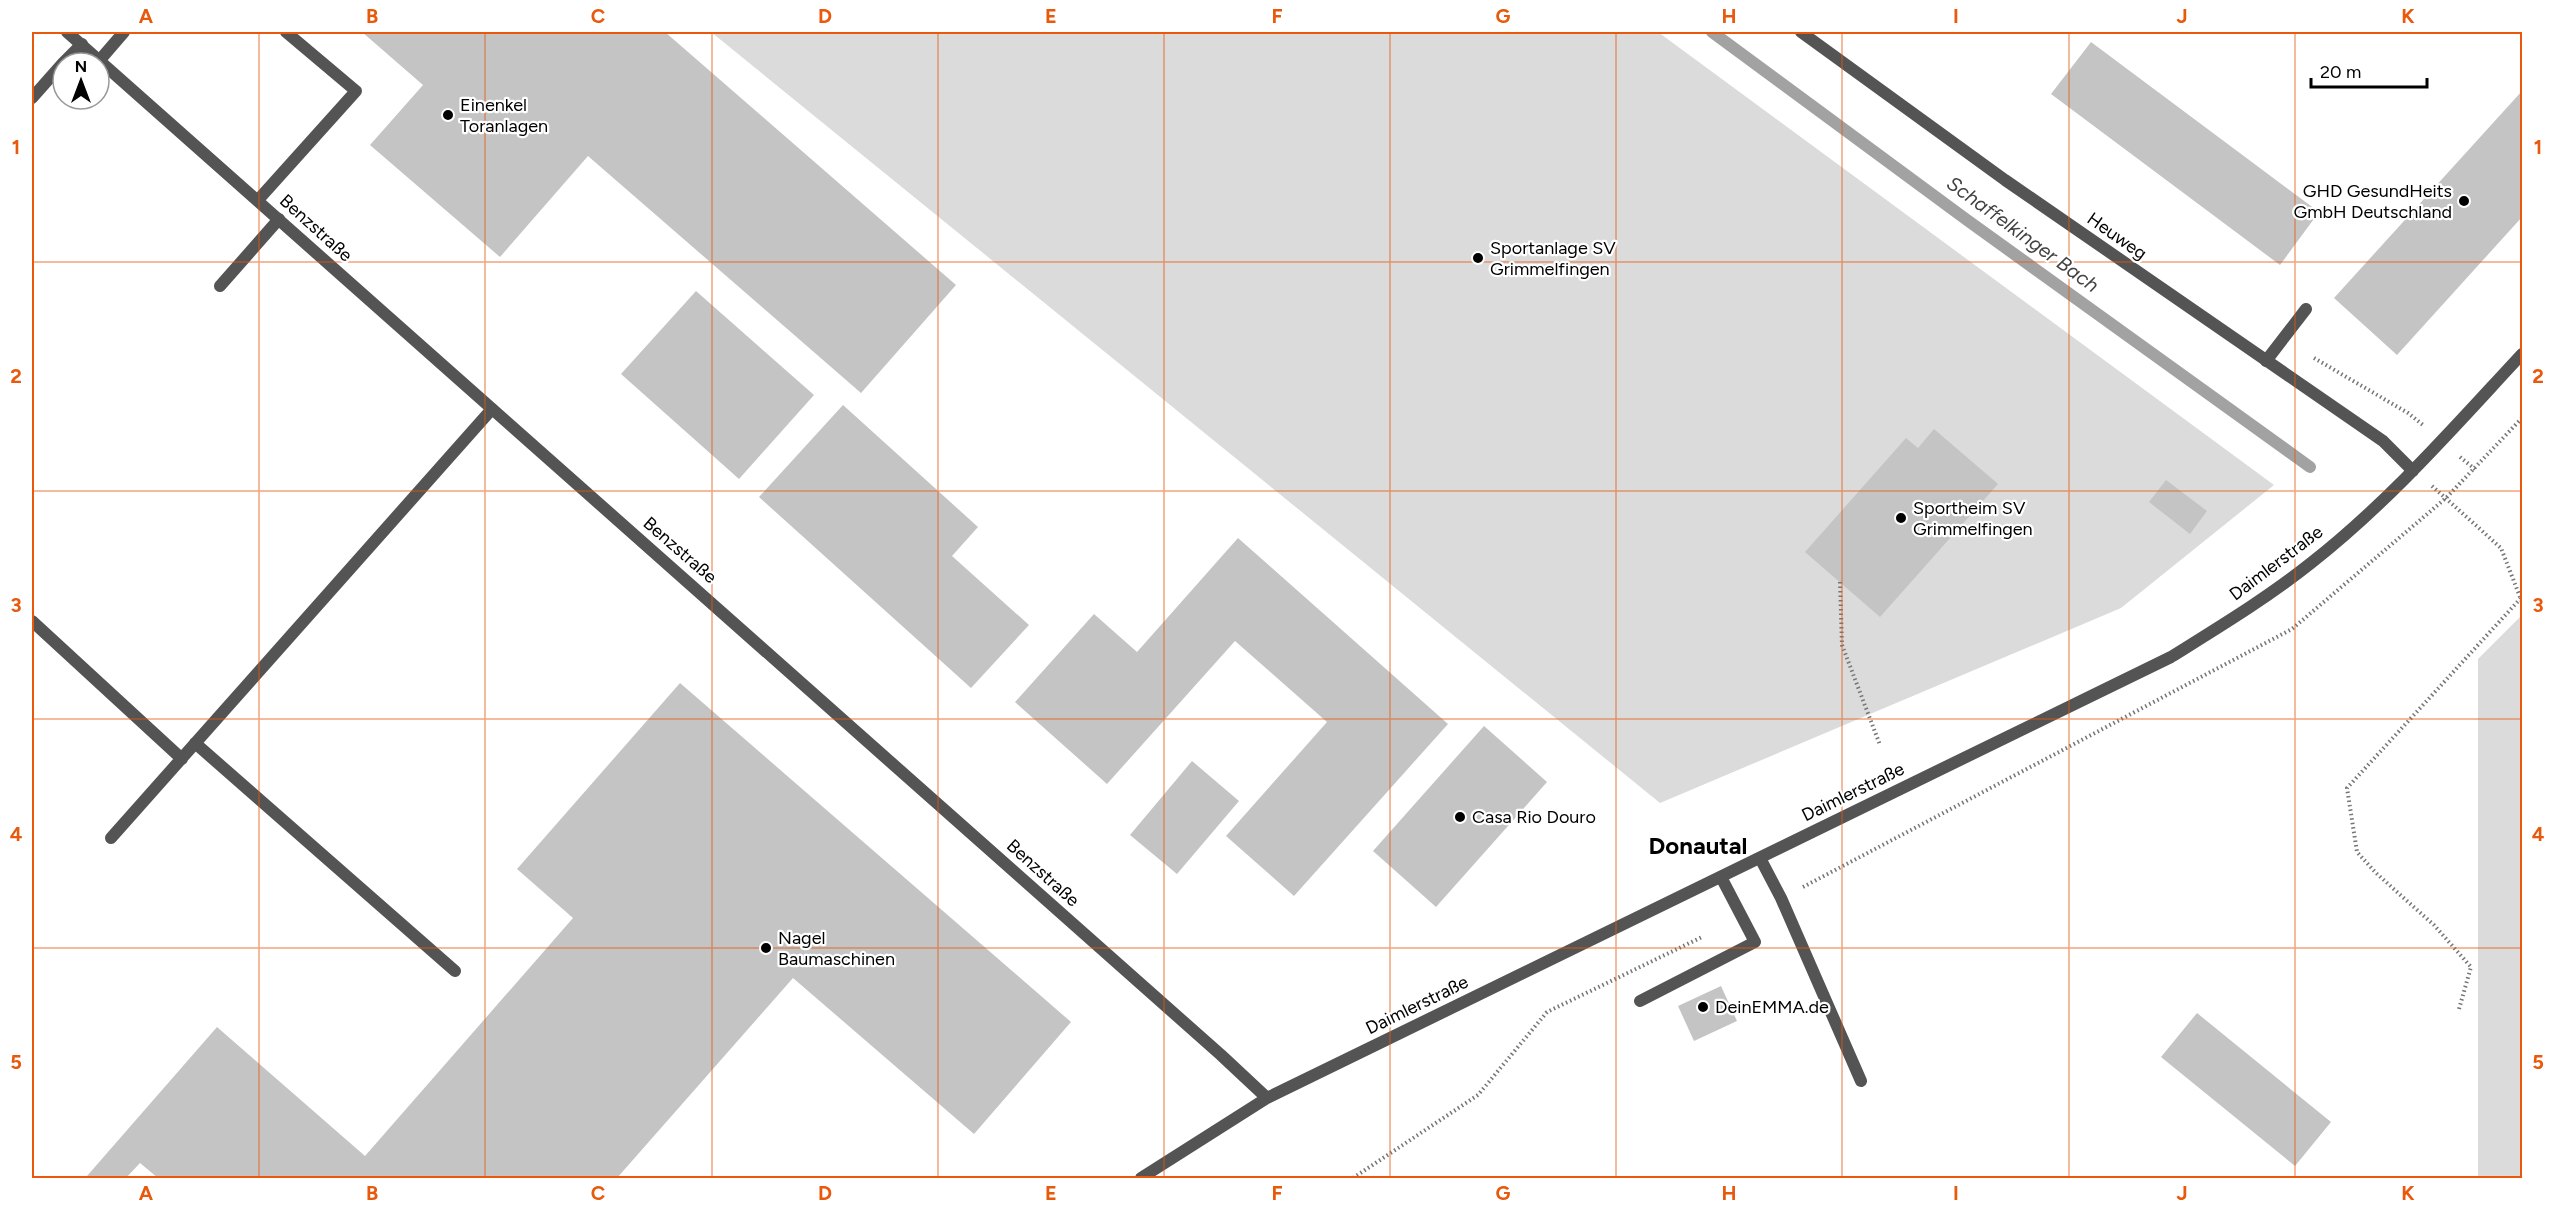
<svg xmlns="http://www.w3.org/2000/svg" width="2554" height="1210" viewBox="0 0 2554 1210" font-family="Figtree,sans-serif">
  <rect width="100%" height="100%" fill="#fff"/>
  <path fill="#dbdbdb" d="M711 32H1658L2274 485 2121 608 1660 803Z
    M2522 615V1178H2478V659Z"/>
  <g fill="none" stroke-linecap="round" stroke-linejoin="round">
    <path stroke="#a2a2a2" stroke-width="12" d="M1712 32 1967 220 2310 467"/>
  </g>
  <path fill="#c4c4c4" d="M362 32H665L956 285 861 393 588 156 500 257 370 145 423 85Z
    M2091 42 2319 212 2280 265 2051 94Z
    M2522 91V217L2397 355 2334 298Z
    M696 291 814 395 739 479 621 374Z
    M843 405 978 527 952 556 1029 625 971 688 759 497Z
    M1934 429 1998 484 1880 617 1805 552 1906 438 1918 448Z
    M2166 480 2207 511 2190 534 2149 502Z
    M1238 538 1448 724 1294 896 1226 836 1327 722 1235 641 1107 784 1015 702 1094 614 1137 652Z
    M680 683 1071 1022 974 1134 793 978 617 1178H158L140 1163 126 1178 87 1176 217 1027 365 1156 573 918 517 869Z
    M1484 726 1547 782 1436 907 1373 851Z
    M1192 761 1239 801 1177 874 1130 835Z
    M1721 986 1737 1021 1694 1041 1678 1006Z
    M2197 1013 2331 1122 2295 1166 2161 1057Z"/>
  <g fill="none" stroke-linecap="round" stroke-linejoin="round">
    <path stroke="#767676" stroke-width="4" stroke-dasharray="1.5 3" stroke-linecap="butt" d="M2314 358 2408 413 2423 425
      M2460 457 2476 470
      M2432 486 2501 548 2522 602
      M1840 582 1842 645 1880 745
      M1803 887 2292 629 2446 498 2522 418
      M2459 1009 2471 967 2434 925 2376 873 2357 852 2347 788 2521 598
      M1353 1178 1478 1095 1547 1012 1702 937"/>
    <path stroke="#545454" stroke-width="12" d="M99 61 124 32
      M63 63 82 44
      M32 98 63 63
      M258 200 356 91 286 32
      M220 286 279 219
      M2266 361 2306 309
      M32 621 182 759
      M195 743 455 971
      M111 838 492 409
      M1760 858 1781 898 1861 1081
      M1640 1001 1755 942 1721 877"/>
    <path stroke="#545454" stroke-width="12" d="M67 32 1221 1055 1267 1098
      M1801 32 2005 180 2383 441 2413 471
      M1141 1178 1267 1098 2171 657C2219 627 2267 598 2311 563 2389 502 2455 426 2522 354"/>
  </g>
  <path fill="none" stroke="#e8590c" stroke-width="1.5" stroke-opacity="0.55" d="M259 32V1178M485 32V1178M712 32V1178M938 32V1178M1164 32V1178M1390 32V1178M1616 32V1178M1842 32V1178M2069 32V1178M2295 32V1178M32 262H2522M32 491H2522M32 719H2522M32 948H2522"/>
  <g fill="#000" stroke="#fff" stroke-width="2">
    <circle cx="448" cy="115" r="6"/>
    <circle cx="2464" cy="201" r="6"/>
    <circle cx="1478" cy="258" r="6"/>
    <circle cx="1901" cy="518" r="6"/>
    <circle cx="1460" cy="817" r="6"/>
    <circle cx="766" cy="948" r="6"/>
    <circle cx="1703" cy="1007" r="6"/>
  </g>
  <g text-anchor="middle" stroke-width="4.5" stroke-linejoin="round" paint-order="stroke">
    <g font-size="18" fill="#000" stroke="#fff" text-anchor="start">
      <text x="460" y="111">Einenkel<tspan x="460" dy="21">Toranlagen</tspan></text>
      <text x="2452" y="197" text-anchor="end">GHD GesundHeits<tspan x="2452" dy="21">GmbH Deutschland</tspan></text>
      <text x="1490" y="254">Sportanlage SV<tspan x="1490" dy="21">Grimmelfingen</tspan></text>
      <text x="1913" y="514">Sportheim SV<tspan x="1913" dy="21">Grimmelfingen</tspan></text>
      <text x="1472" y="823">Casa Rio Douro</text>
      <text x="778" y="944">Nagel<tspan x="778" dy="21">Baumaschinen</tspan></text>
      <text x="1715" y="1013">DeinEMMA.de</text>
    </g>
    <g font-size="18" fill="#000" stroke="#fff">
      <text transform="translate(316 228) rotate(42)" y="6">Benzstraße</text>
      <text transform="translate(2117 236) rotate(35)" y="6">Heuweg</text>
      <text transform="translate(680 550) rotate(41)" y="6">Benzstraße</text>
      <text transform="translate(2276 563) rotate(-37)" y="6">Daimlerstraße</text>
      <text transform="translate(1853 792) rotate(-26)" y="6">Daimlerstraße</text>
      <text transform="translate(1043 873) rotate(42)" y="6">Benzstraße</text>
      <text transform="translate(1417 1005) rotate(-26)" y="6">Daimlerstraße</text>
    </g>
    <g font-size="20" font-style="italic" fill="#434343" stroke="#fff">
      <text transform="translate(2023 234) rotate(36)" y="7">Schaffelkinger Bach</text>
    </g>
    <g font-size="24" font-weight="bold" fill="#000" stroke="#fff">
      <text x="1698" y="854">Donautal</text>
    </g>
  </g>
  <rect width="2554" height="1210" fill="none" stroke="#ffffff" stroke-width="66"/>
  <g transform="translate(81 81)"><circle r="28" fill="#ffffff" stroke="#999999" stroke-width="1.5"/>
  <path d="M0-4.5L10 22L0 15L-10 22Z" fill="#000000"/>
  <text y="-9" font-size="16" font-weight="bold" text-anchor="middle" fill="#000000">N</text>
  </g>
  <path d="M2311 78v9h116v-9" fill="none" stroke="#000000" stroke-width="3"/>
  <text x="2320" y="78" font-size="18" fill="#000000" stroke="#ffffff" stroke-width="4.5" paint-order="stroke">20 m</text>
  <rect x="33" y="33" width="2488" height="1144" fill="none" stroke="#e8590c" stroke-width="2"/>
  <g font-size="20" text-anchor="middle" font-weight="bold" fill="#e8590c">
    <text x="146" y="23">A</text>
    <text x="372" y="23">B</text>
    <text x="598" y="23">C</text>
    <text x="825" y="23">D</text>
    <text x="1051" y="23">E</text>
    <text x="1277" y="23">F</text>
    <text x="1503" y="23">G</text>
    <text x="1729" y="23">H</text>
    <text x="1956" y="23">I</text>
    <text x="2182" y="23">J</text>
    <text x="2408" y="23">K</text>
    <text x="16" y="154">1</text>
    <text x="2538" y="154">1</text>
    <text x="16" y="383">2</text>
    <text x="2538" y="383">2</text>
    <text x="16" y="612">3</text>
    <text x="2538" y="612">3</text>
    <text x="16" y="841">4</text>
    <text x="2538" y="841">4</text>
    <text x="16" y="1069">5</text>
    <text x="2538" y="1069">5</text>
    <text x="146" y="1200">A</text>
    <text x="372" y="1200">B</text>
    <text x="598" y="1200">C</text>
    <text x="825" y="1200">D</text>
    <text x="1051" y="1200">E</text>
    <text x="1277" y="1200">F</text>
    <text x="1503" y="1200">G</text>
    <text x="1729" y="1200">H</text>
    <text x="1956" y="1200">I</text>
    <text x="2182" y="1200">J</text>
    <text x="2408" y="1200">K</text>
  </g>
</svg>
